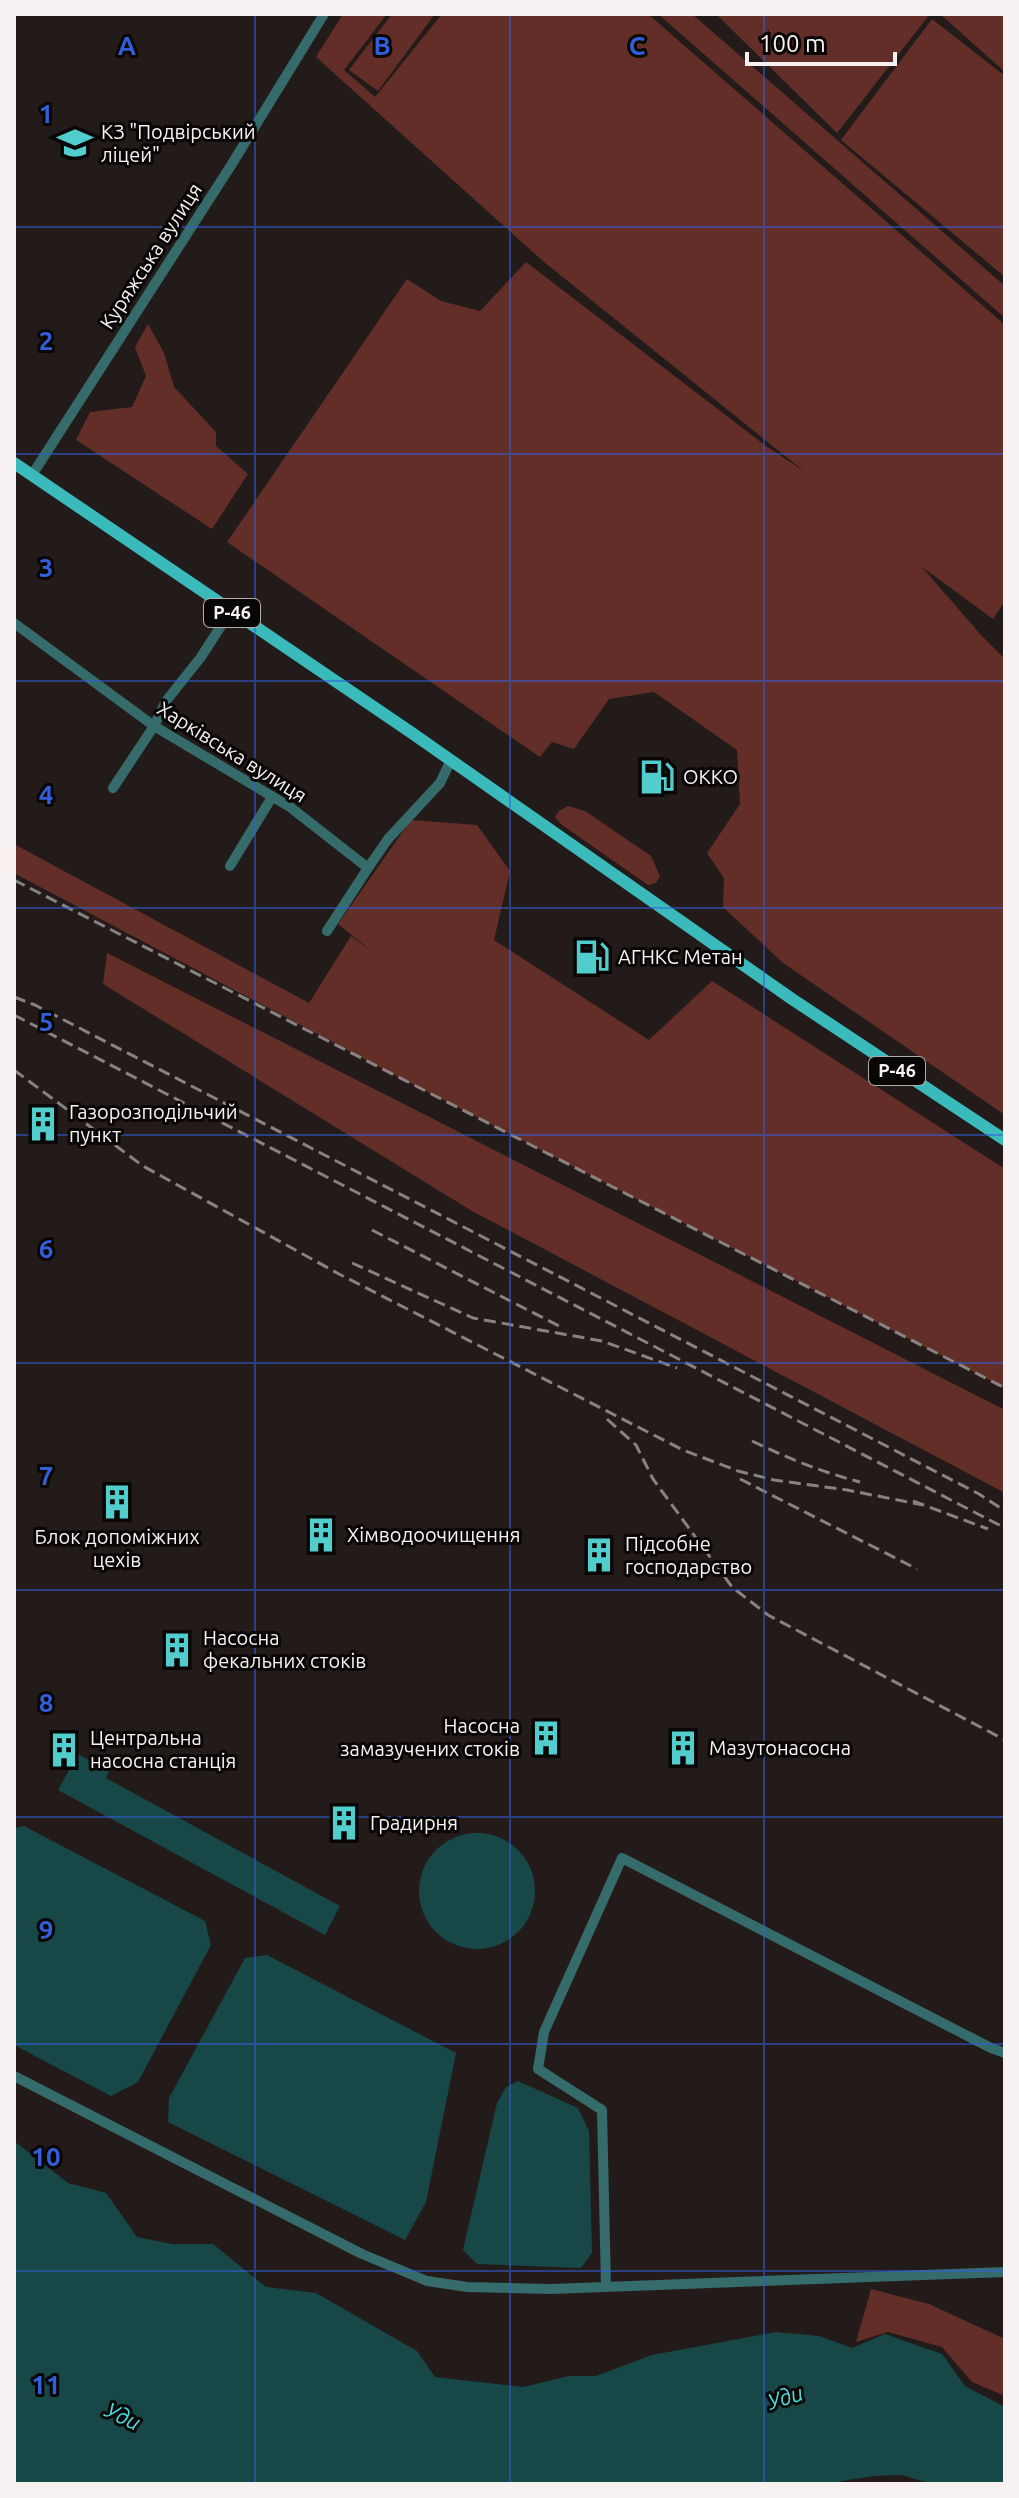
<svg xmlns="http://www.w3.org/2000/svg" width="1019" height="2498" viewBox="0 0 1019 2498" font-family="Ubuntu,sans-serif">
  <rect width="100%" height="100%" fill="#221b1a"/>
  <path fill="#632e28" d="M343 14H387L344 70 375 97 442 14H648L1005 325V601L993 619 922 567 981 635 1005 659V1115L783 963 723 907 724 878 707 853 740 804 737 750 654 692 609 699 574 749 552 742 540 757 227 542 407 279 441 301 480 311 526 262 766 446 805 472 544 262 316 57Z
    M392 14H435L378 91 349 70Z
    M658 14H692L1005 286V318Z
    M716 14H930L837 133Z
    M940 14H1005V72Z
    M932 19 1005 76V277L841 140Z
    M148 324 164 353 174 387 216 432V446L248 474 212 529 76 440 90 412 132 407 146 376 135 347Z
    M568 806 585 811 651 856 660 876 656 883 648 885 562 825 555 817 559 811Z
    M411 820 477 825 510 871 494 940 649 1040 712 981 1005 1169V1388L391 1073 14 873V844L309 1003 351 936 375 954 338 924Z
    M107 953 1005 1410V1493L472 1211 103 984Z
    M871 2289 929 2304 1005 2339V2396L972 2382 942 2347 888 2332 856 2342Z"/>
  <path fill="#174747" d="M78 1754 109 1771 106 1778 340 1906 325 1935 58 1790Z
    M24 1826 205 1921 211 1945 138 2082 111 2096 14 2045V1828Z
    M419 1891a58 58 0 1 1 116 0a58 58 0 1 1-116 0Z
    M267 1955 456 2053 426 2202 405 2240 168 2122 169 2098 245 1958Z
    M518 2081 578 2108 589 2131 592 2253 581 2268 477 2264 463 2250 497 2103 506 2087Z
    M14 2141 68 2183 106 2193 137 2237 172 2244H213L266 2287 316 2293 417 2351 435 2377 523 2387 569 2376H596L652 2355 776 2332 819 2336 852 2348 885 2334 942 2354 965 2386 1005 2407V2484H931L902 2475 874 2476 842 2481 835 2484H14Z"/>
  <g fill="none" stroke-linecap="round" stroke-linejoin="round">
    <path stroke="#356b6b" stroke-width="10" d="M32 475 230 167 324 14
      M14 623 154 726 290 807 368 868 327 931
      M113 788 154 726 166 701 201 657 230 612
      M230 866 272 797
      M368 868 388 839 440 783 451 760
      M14 2076 362 2254 427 2281 467 2287 551 2289 1005 2272
      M606 2287 602 2110 538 2069 544 2032 622 1858 991 2048 1005 2053"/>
    <path stroke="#3bbabb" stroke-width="12" d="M14 463 409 731 792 999 1005 1140"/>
    <path stroke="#888281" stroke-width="3" stroke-dasharray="12 6" stroke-linecap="butt" d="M14 880 1005 1388
      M14 997 35 1005 979 1494 1005 1511
      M14 1015 1005 1528
      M14 1070 143 1166 339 1274 683 1450 738 1471 774 1480 847 1490 923 1505
      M372 1230 559 1326
      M352 1263 473 1318 602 1341 677 1368
      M607 1419 636 1445 653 1479 732 1587 768 1615 1005 1740
      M752 1441C787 1458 822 1472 860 1482
      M740 1479 917 1569
      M913 1501 988 1529"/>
  </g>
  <path fill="none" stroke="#335eda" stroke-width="2" stroke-opacity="0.55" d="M255 14V2484M510 14V2484M764 14V2484M14 227H1005M14 454H1005M14 681H1005M14 908H1005M14 1135H1005M14 1363H1005M14 1590H1005M14 1817H1005M14 2044H1005M14 2271H1005"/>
  <defs>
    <g id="school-bare" transform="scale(2.76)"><path d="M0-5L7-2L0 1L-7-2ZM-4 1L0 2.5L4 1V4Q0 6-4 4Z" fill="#52cdce" stroke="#090706" stroke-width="2.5" paint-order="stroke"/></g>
    <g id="fuel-bare" transform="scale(2.76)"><path d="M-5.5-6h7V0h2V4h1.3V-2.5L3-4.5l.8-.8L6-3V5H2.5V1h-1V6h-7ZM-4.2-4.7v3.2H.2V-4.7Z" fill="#52cdce" stroke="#090706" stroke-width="2.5" paint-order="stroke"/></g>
    <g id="building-bare" transform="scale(2.76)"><path d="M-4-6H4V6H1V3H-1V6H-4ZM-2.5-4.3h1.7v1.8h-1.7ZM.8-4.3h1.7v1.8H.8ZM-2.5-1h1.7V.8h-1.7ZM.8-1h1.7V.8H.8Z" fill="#52cdce" stroke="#090706" stroke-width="2.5" paint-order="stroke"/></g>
  </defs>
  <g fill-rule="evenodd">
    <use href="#school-bare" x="75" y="143"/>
    <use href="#fuel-bare" x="657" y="777"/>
    <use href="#fuel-bare" x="592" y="957"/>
    <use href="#building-bare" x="43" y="1124"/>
    <use href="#building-bare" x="117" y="1502"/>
    <use href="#building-bare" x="321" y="1535"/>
    <use href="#building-bare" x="599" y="1555"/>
    <use href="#building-bare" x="177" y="1650"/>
    <use href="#building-bare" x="546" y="1738"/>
    <use href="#building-bare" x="683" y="1748"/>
    <use href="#building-bare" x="64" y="1750"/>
    <use href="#building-bare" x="344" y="1823"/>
  </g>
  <g text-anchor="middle" stroke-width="6" stroke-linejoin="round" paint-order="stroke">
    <g fill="#090706" stroke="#b0acaa" stroke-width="2">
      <rect x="204" y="599" width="56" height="28" rx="6"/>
      <rect x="869" y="1057" width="56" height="28" rx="6"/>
    </g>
    <g font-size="18" font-weight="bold" fill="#f7f2f1">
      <text x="232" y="619">Р-46</text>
      <text x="897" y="1077">Р-46</text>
    </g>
    <g font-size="20" fill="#f7f2f1" stroke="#090706" text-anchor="start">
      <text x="101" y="139">КЗ "Подвірський<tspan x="101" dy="23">ліцей"</tspan></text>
      <text x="683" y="784">ОККО</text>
      <text x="618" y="964">АГНКС Метан</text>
      <text x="69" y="1119">Газорозподільчий<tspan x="69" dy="23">пункт</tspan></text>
      <text x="347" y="1542">Хімводоочищення</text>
      <text x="117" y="1544" text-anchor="middle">Блок допоміжних<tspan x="117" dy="23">цехів</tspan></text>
      <text x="625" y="1551">Підсобне<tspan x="625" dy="23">господарство</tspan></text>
      <text x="203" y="1645">Насосна<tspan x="203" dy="23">фекальних стоків</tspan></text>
      <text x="520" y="1733" text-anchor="end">Насосна<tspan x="520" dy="23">замазучених стоків</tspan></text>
      <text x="90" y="1745">Центральна<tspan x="90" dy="23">насосна станція</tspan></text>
      <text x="709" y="1755">Мазутонасосна</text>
      <text x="370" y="1830">Градирня</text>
    </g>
    <g font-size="20" fill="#f7f2f1" stroke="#090706">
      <text transform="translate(151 256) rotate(-57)" y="7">Куряжська вулиця</text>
      <text transform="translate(232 752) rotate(32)" y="7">Харківська вулиця</text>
    </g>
    <g font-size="22" font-style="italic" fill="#46e1e3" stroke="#090706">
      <text transform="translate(785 2397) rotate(-17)" y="8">Уди</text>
      <text transform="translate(123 2416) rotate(26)" y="8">Уди</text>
    </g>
  </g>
  <g font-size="26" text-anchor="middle" font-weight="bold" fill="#335eda" stroke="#090706" stroke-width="6" stroke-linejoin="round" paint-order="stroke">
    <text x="127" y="55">A</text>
    <text x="382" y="55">B</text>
    <text x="637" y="55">C</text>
    <text x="46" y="123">1</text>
    <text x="46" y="350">2</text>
    <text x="46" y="577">3</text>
    <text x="46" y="804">4</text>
    <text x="46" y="1031">5</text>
    <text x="46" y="1258">6</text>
    <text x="46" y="1485">7</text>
    <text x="46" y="1712">8</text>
    <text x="46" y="1939">9</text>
    <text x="46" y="2166">10</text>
    <text x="46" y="2394">11</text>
  </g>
  <rect width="1019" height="2498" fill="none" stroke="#f7f2f1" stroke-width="32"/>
  <path d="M747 52v12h148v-12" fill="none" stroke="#f7f2f1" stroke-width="4"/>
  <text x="759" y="52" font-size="24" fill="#f7f2f1" stroke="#090706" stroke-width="6" paint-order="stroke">100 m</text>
</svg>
